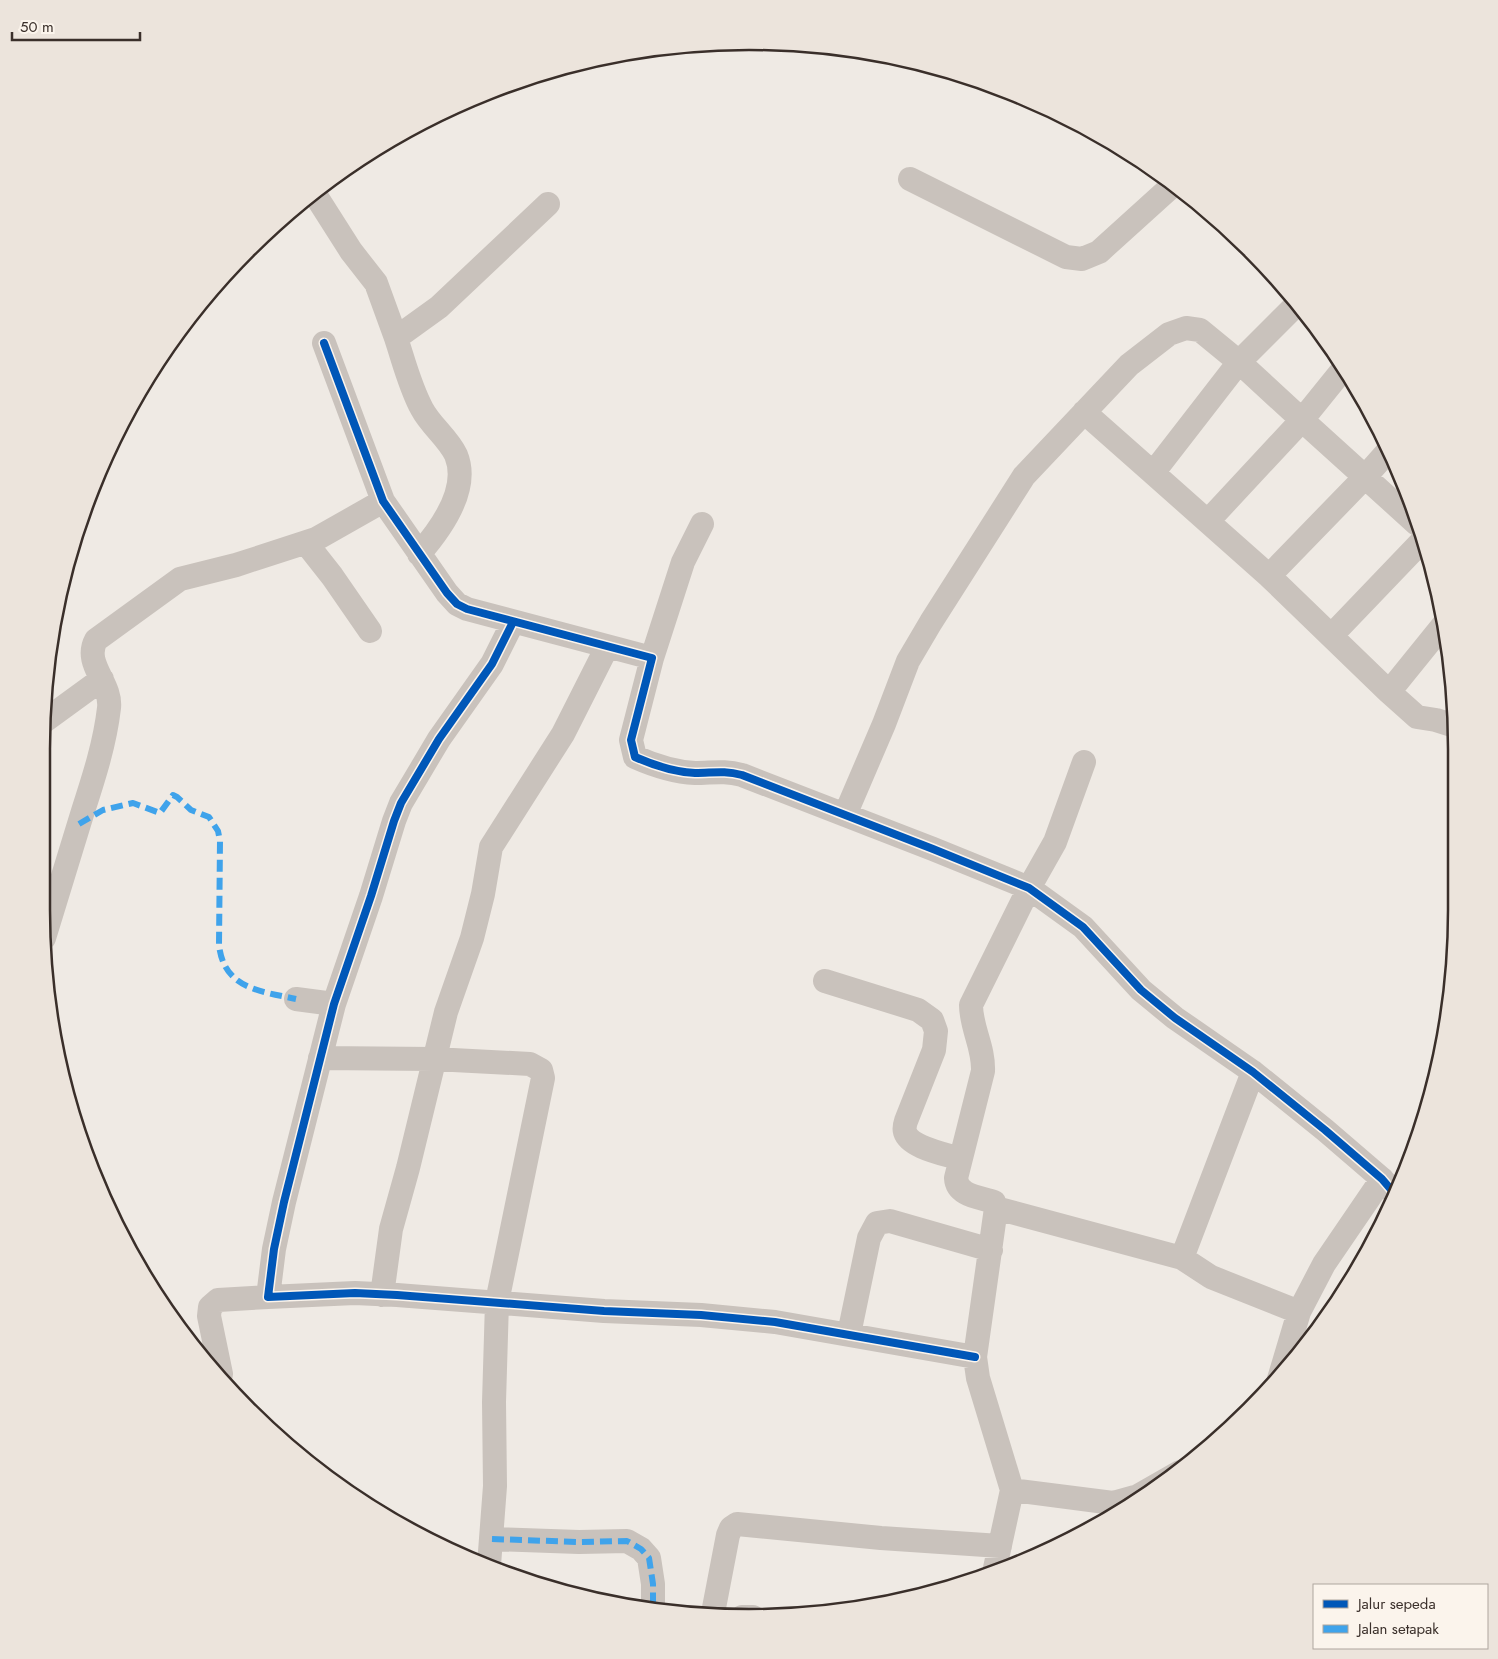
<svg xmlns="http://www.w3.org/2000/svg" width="1498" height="1659" viewBox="0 0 1498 1659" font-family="Jost,sans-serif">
  <rect width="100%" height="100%" fill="#efeae4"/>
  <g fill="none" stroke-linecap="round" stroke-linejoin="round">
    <path stroke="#c9c2bc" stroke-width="24" d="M910 179 1066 257 1082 259 1099 252 1173 185
      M316 196 351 251 376 283 396 338
      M324 343 383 501 447 593 457 604 467 609 652 658 631 740 635 757C653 765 675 772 695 773 713 773 723 770 742 775L933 849 1029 888 1083 927 1141 990 1175 1018 1253 1072 1325 1130 1382 1179 1394 1193
      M1084 412 1153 473 1239 362 1302 420 1344 368
      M1153 473 1269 576 1365 477 1388 451
      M1208 521 1302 420 1417 524
      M306 543 332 576 370 631
      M419 554C440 530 470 489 456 455 448 438 431 426 422 409 410 387 404 362 396 338L439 307 548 204
      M1269 576 1389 692 1444 624
      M513 622 492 664 439 739 401 803 394 821 371 896 334 1004 284 1202 274 1249 268 1297 355 1293 397 1295 604 1311 701 1315 775 1322 975 1357
      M1331 636 1422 541
      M652 658 683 562 702 524
      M1389 692 1417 717 1436 720 1455 726
      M43 722 102 679
      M845 815 884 724 908 661 931 622 1024 476 1129 365 1169 334 1186 328 1200 330 1239 362 1296 305
      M44 938C57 896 70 854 83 811 94 777 105 743 109 708 112 683 83 664 96 640L180 579 236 565 316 539 383 501
      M825 981 918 1010 932 1020 936 1031 934 1050 906 1121C905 1124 904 1129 905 1132 910 1148 946 1154 960 1159
      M296 999 334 1004
      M320 1058 434 1059 530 1064 541 1070 543 1078 497 1302 494 1402 495 1486 489 1565
      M996 1208 1182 1258 1211 1277 1299 1312
      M1182 1258 1253 1072
      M382 1295 391 1229 408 1168 446 1012 472 938 483 894 491 847 563 734 607 647
      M849 1334 869 1238 877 1223 890 1221 991 1250
      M221 1374 209 1316 210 1307 218 1300 268 1297
      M1279 1379 1299 1312 1324 1264 1382 1179
      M1012 1490 1113 1503 1138 1496 1180 1472
      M492 1539 579 1542 627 1541 641 1549 649 1558 653 1584V1605
      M995 1568 1012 1490 978 1378 975 1357 996 1208 994 1202C980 1197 957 1196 956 1178L983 1071C984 1047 971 1028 971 1005L1029 888 1055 842 1084 762
      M713 1613 728 1535 731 1528 737 1524 881 1538 1000 1546
      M742 1617H753"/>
    <path stroke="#3fa3eb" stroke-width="6" stroke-dasharray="12 6" stroke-linecap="butt" d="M79 824 103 810 133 803 160 813 173 795 177 797 191 810 209 817 218 831 220 841 219 945C224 989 260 991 296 999
      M492 1539 579 1542 627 1541 641 1549 649 1558 653 1584V1605"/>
    <g stroke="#fbf4ec" stroke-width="11">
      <path id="cycleway" d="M324 343 383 501 447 593 457 604 467 609 652 658 631 740 635 757C653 765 675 772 695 773 713 773 723 770 742 775L933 849 1029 888 1083 927 1141 990 1175 1018 1253 1072 1325 1130 1382 1179 1394 1193
        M513 622 492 664 439 739 401 803 394 821 371 896 334 1004 284 1202 274 1249 268 1297 355 1293 397 1295 604 1311 701 1315 775 1322 975 1357"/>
    </g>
    <use href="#cycleway" stroke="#0057b8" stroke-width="8"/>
  </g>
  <path d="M0 0H1498V1659H0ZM749 50H749A699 699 0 0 1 1448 749V910A699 699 0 0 1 749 1609H749A699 699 0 0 1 50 910V749A699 699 0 0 1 749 50Z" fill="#ece4dc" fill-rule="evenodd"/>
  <path fill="none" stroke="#3a2f2a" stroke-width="2.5" d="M749 50H749A699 699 0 0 1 1448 749V910A699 699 0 0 1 749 1609H749A699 699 0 0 1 50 910V749A699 699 0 0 1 749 50Z"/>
  <rect x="1313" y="1584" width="175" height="65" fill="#fbf4ec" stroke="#aea59e"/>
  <rect x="1323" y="1600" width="25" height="8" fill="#0057b8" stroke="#aea59e"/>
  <text x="1358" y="1609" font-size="15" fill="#3a2f2a">Jalur sepeda</text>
  <rect x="1323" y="1625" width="25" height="8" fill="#3fa3eb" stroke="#aea59e"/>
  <text x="1358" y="1634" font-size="15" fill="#3a2f2a">Jalan setapak</text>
  <path d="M12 32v8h128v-8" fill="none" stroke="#3a2f2a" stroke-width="2.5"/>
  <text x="20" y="32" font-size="15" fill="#3a2f2a" stroke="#fbf4ec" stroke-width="4" paint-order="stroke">50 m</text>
</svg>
